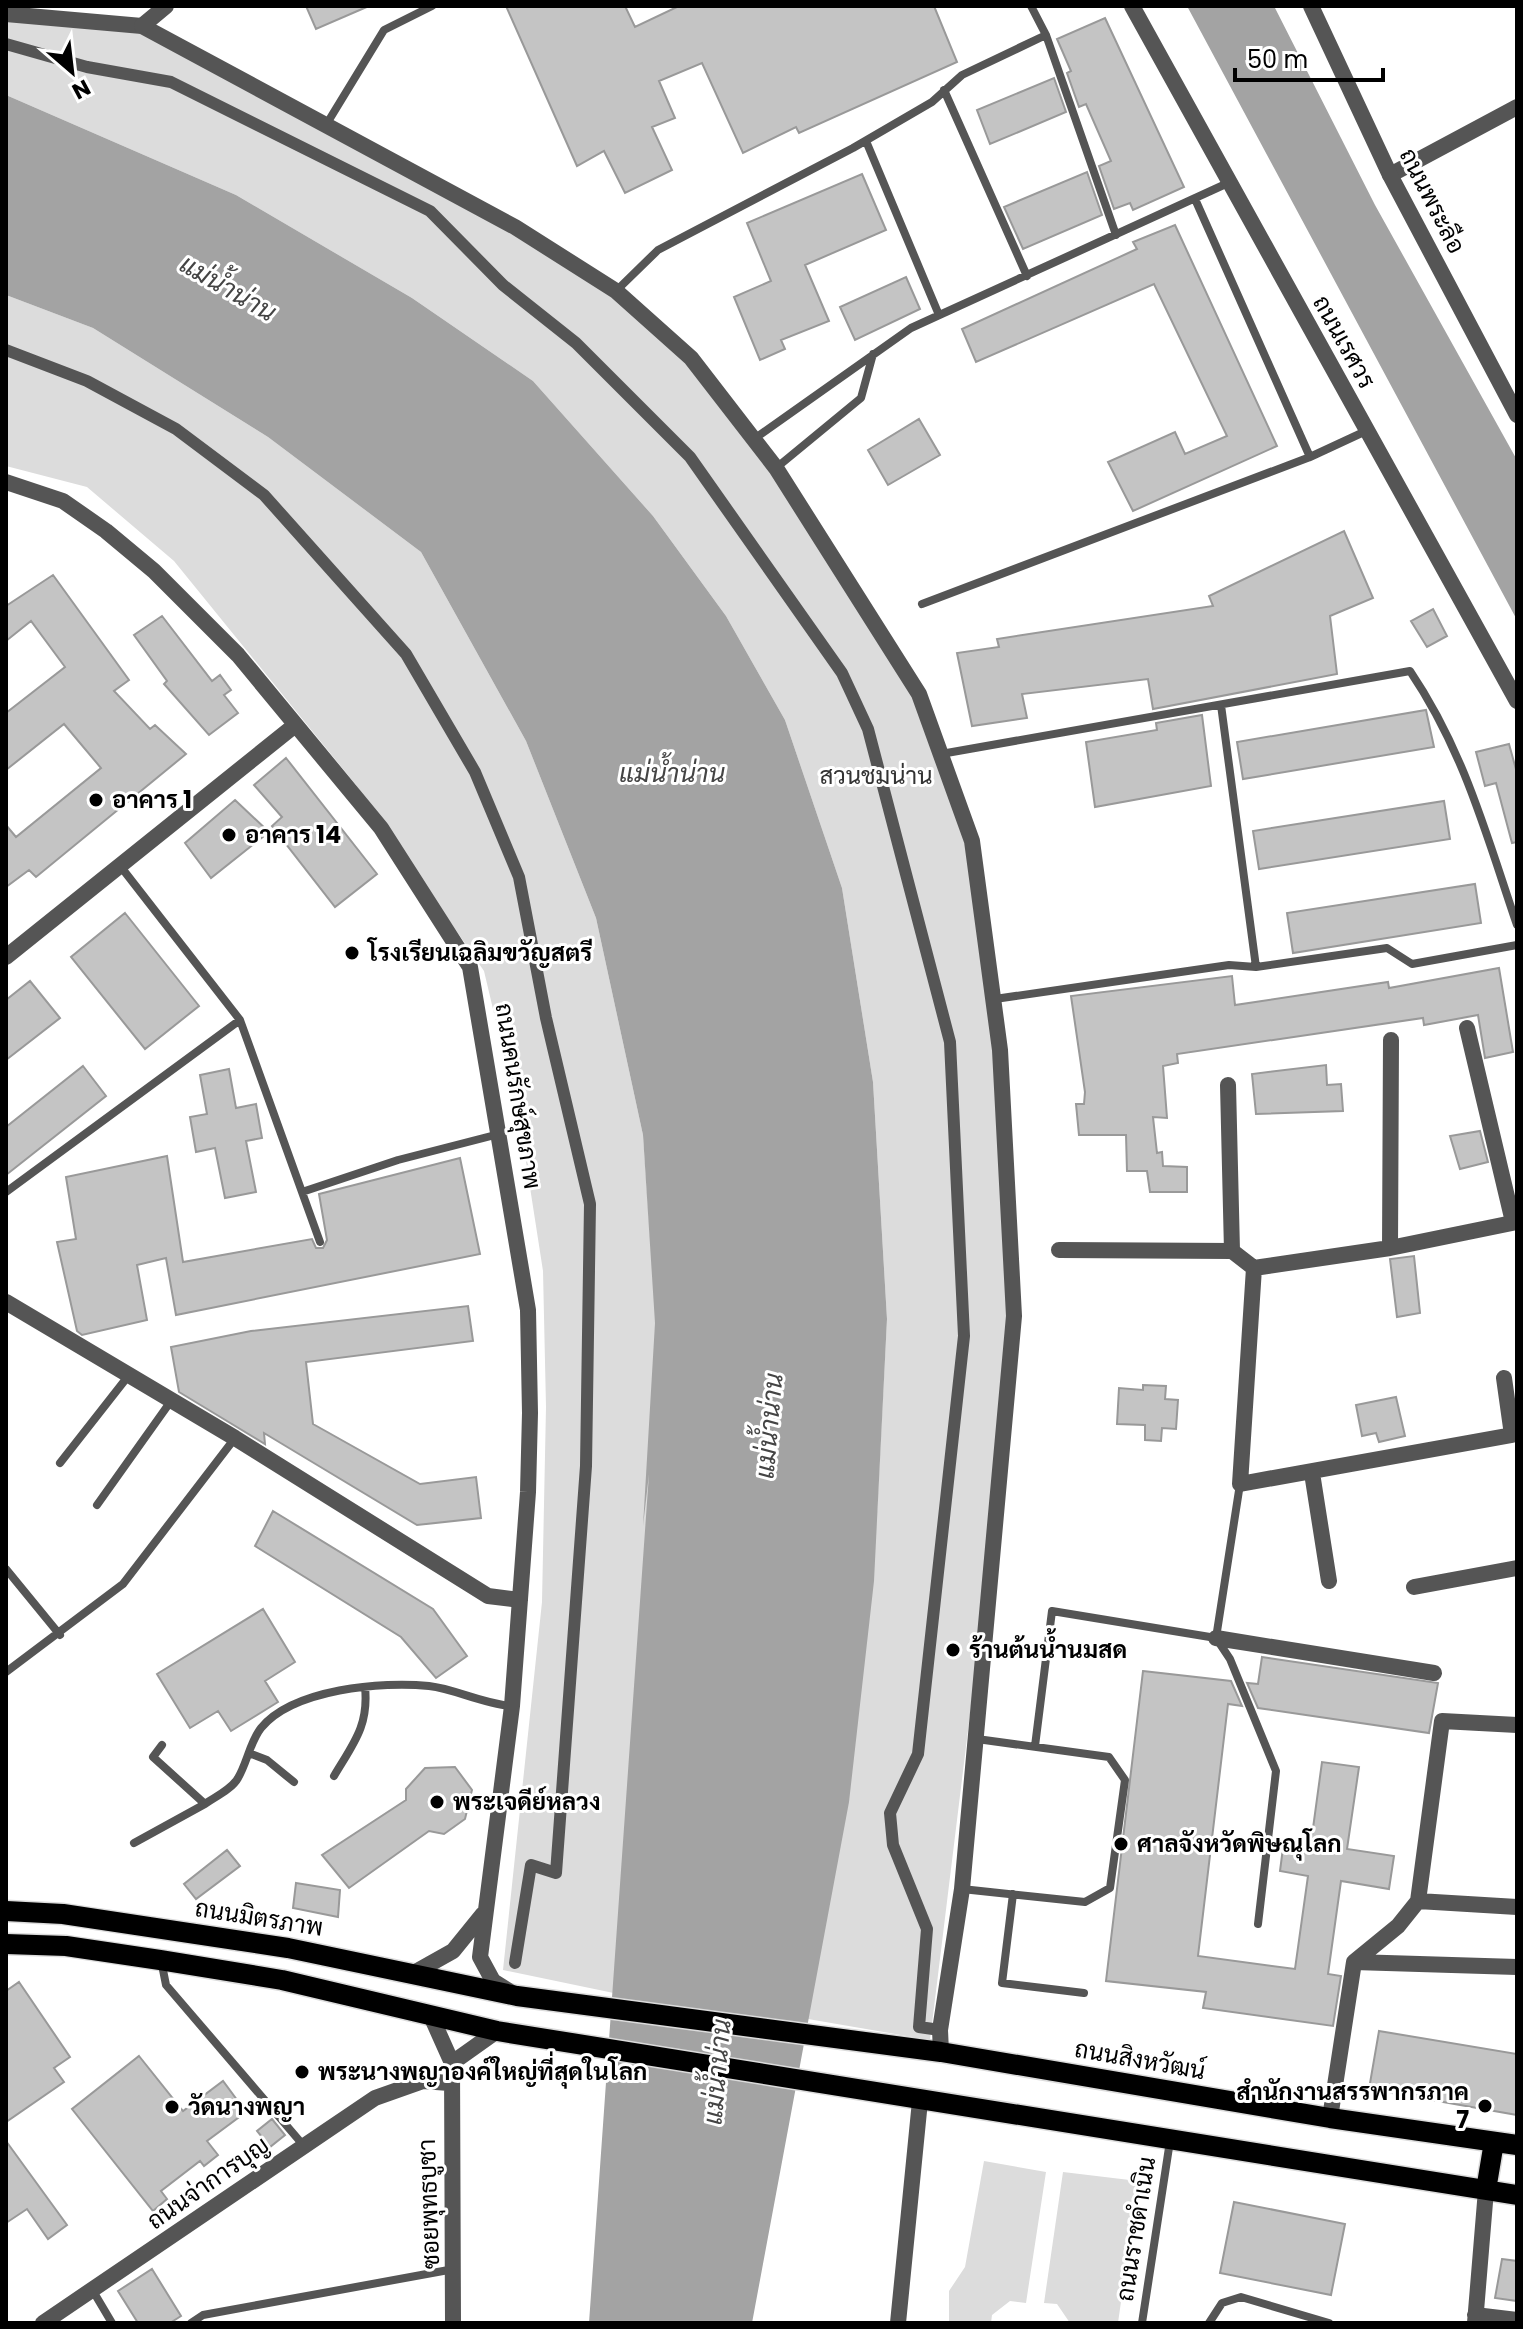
<svg xmlns="http://www.w3.org/2000/svg" width="1523" height="2329" viewBox="0 0 1523 2329" font-family="Poppins,Sarabun,sans-serif">
  <rect width="100%" height="100%" fill="#fff"/>
  <path fill="#dcdcdc" d="M6 14 142 26 616 291 691 358 776 468 919 694 974 855 995 999 1014 1316 991 1543 930 2040 808 2019 877 1513 887 1319 873 1082 842 888 785 720 726 616 653 516 533 381 412 298 236 195 6 95Z
    M6 295 93 328 268 437 421 552 526 741 596 918 643 1135 658 1352 628 1996 503 1970 542 1602 546 1407 543 1271 520 1123 484 971 356 785 174 561 87 487 6 466Z
    M984 2161 1046 2172 1026 2303 1010 2301 992 2315 991 2323H949V2291L965 2267Z
    M1063 2172 1138 2181 1118 2323H1070L1057 2304 1044 2303Z"/>
  <path fill="#a3a3a3" d="M1187 6H1274L1375 205 1517 460V620Z
    M6 95 236 195 412 298 533 381 653 516 726 616 785 720 842 888 873 1082 887 1319 874 1581 849 1802 752 2323H589L649 1474 643 1526 655 1323 643 1135 596 918 526 741 421 552 268 437 93 328 6 295Z"/>
  <path fill="#c4c4c4" stroke="#999" stroke-width="2" d="M306 6H369L316 29Z
    M506 6H625L635 27 679 6H934L957 62 799 133 796 127 743 153 702 63 659 81 675 118 652 127 672 170 625 193 604 151 577 166Z
    M1105 18 1184 187 1133 210 1130 203 1114 209 1099 166 1111 161 1086 104 1079 107 1067 73 1071 71 1057 39Z
    M1054 78 1066 112 990 144 977 110Z
    M1087 172 1102 215 1023 249 1004 207Z
    M862 174 886 230 805 265 829 321 781 340 785 349 760 360 734 297 771 281 747 223Z
    M1175 225 1277 446 1133 511 1108 462 1175 432 1185 454 1227 436 1154 284 976 362 962 329 1137 249 1133 242Z
    M906 277 920 309 855 340 840 307Z
    M919 419 940 455 888 485 868 450Z
    M1344 531 1373 598 1330 616 1337 674 1153 709 1148 679 1022 694 1027 718 972 726 957 653 999 647 997 639 1213 606 1209 596Z
    M53 575 129 680 114 691 150 729 155 725 186 754 36 877 29 870 6 887V825L16 837 101 768 64 724 6 770V713L65 667 31 621 6 641V606Z
    M1433 609 1447 636 1427 647 1411 621Z
    M162 616 212 681 220 675 231 690 224 695 238 713 209 735 164 684 167 681 134 635Z
    M1426 710 1434 747 1243 779 1237 742Z
    M1202 715 1211 786 1095 807 1086 742 1157 730 1156 723Z
    M1509 744 1517 773V842L1512 843 1496 783 1485 786 1476 752Z
    M286 758 377 874 335 907 272 826 282 817 254 785Z
    M235 800 269 832 211 878 185 843Z
    M1444 801 1450 839 1259 869 1253 831Z
    M1475 884 1481 923 1293 953 1287 913Z
    M125 913 199 1006 145 1049 71 957Z
    M1499 968 1513 1052 1485 1058 1478 1015 1424 1025 1423 1018 1177 1054 1178 1063 1163 1066 1167 1118 1153 1117 1157 1153 1162 1152 1163 1166 1187 1167V1192H1150L1147 1171H1127L1126 1135H1079L1076 1104H1084L1085 1092 1071 996 1232 976 1235 1005 1388 982 1389 988Z
    M30 981 60 1018 6 1060V1000Z
    M1326 1065 1327 1085 1341 1084 1343 1111 1256 1114 1252 1074Z
    M83 1066 106 1096 6 1175V1127Z
    M229 1069 236 1108 256 1104 262 1138 246 1141 256 1192 225 1198 215 1148 196 1152 190 1117 207 1114 200 1075Z
    M1480 1131 1488 1162 1460 1169 1450 1136Z
    M167 1156 183 1262 312 1239 316 1248H323L327 1240 319 1194 460 1158 480 1254 176 1315 166 1258 137 1265 147 1320 82 1335 77 1331 57 1242 76 1239 66 1177Z
    M1414 1256 1420 1313 1397 1317 1390 1259Z
    M468 1306 473 1341 306 1362 313 1424 420 1484 476 1477 481 1518 417 1525 264 1433 265 1444 179 1392 171 1347 251 1331Z
    M1143 1385 1166 1386 1165 1399 1178 1400 1176 1429 1162 1428 1161 1441 1145 1440V1425L1117 1424 1119 1388 1143 1390Z
    M1396 1397 1405 1436 1379 1442 1376 1433 1362 1436 1356 1405Z
    M273 1511 433 1609 467 1656 436 1678 401 1637 255 1546Z
    M263 1609 295 1662 265 1681 278 1702 231 1731 218 1711 190 1728 157 1674Z
    M1262 1657 1438 1683 1429 1733 1258 1708 1247 1683 1258 1684Z
    M1143 1671 1231 1681 1242 1706 1228 1704 1198 1956 1295 1969 1308 1876 1280 1871 1284 1840 1311 1843 1322 1762 1359 1767 1347 1849 1394 1856 1389 1889 1341 1881 1328 1974 1341 1976 1333 2026 1203 2008 1206 1992 1106 1981Z
    M455 1767 472 1790 465 1819 444 1834 429 1831 349 1888 322 1855 406 1800V1789L425 1768Z
    M227 1850 240 1866 196 1899 184 1884Z
    M296 1883 340 1890 338 1917 293 1908Z
    M19 1982 70 2057 54 2068 64 2082 6 2122V1991Z
    M1379 2031 1517 2054V2115L1369 2089Z
    M139 2056 183 2111 223 2081 246 2112 207 2141 218 2155 204 2166 200 2161 161 2191 167 2199 153 2211 72 2109Z
    M272 2119 285 2135 270 2147 257 2131Z
    M6 2141 67 2225 48 2239 27 2209 6 2223Z
    M1234 2202 1345 2224 1331 2295 1220 2273Z
    M1502 2259 1517 2261V2301L1495 2298Z
    M152 2269 181 2316 170 2323H138L118 2291Z"/>
  <g fill="none" stroke-linecap="round" stroke-linejoin="round">
    <g stroke="#dbdbdb" stroke-width="23">
      <path id="primary" d="M6 1911 63 1914 288 1948 517 1996 941 2052 1330 2118 1517 2145
        M6 1944 66 1946 160 1960 282 1980 497 2031 1517 2195
        M1486 2190 1494 2142"/>
    </g>
    <path stroke="#555" stroke-width="8" d="M1031 6 1046 35 1116 235
      M944 90 1027 276
      M326 125 384 30 432 6
      M866 141 939 315
      M1195 199 1310 457
      M616 291 658 250 853 148 932 102 962 75 1046 35
      M754 439 911 328 1228 183
      M776 468 861 398 873 354
      M922 604 1310 457 1366 431
      M1221 705 1256 967
      M941 754 1410 671C1464 751 1486 834 1517 925
      M121 867 240 1020 320 1242
      M995 999 1229 965 1256 967 1387 948 1412 964 1517 945
      M6 1192 240 1020
      M302 1192 398 1160 499 1134
      M60 1463 129 1375
      M1240 1484 1216 1638 1230 1659 1276 1771 1258 1924
      M97 1505 171 1401
      M6 1569 60 1635
      M6 1672 123 1584 235 1438
      M162 1745 153 1757 205 1804C215 1797 232 1789 238 1778 247 1763 250 1742 261 1728 293 1689 382 1681 429 1686 456 1689 482 1704 512 1706
      M1035 1746 1052 1611 1216 1638
      M249 1753 267 1760 294 1782
      M334 1776C353 1744 369 1726 365 1687
      M134 1843 205 1804
      M962 1889 1085 1902 1110 1888 1125 1780 1109 1757 977 1739
      M1013 1894 1002 1983 1084 1993
      M161 1960 166 1985 304 2146
      M93 2291 112 2323
      M191 2323 203 2315 454 2269
      M1142 2323 1170 2141
      M1209 2323 1222 2303 1241 2297 1329 2323"/>
    <path stroke="#555" stroke-width="12" d="M6 44 87 67 171 82 430 211 503 285 576 343 690 457 842 673 868 729 950 1042 964 1336 918 1754 890 1813 893 1845 927 1929 919 2027 940 2030
      M6 350 87 381 176 429 264 495 406 654 475 772 519 877 546 1018 590 1204 586 1466 556 1873 531 1865 515 1963"/>
    <path stroke="#555" stroke-width="16" d="M6 14 142 26 515 227 616 291 691 358 776 468 919 694 972 841 1000 1050 1014 1316 962 1889 940 2030 941 2052
      M1390 175 1517 107
      M1467 1028 1513 1222
      M1228 1085 1232 1251
      M1390 1248 1391 1040
      M1059 1250 1232 1251 1254 1268 1390 1248 1517 1222
      M1254 1268 1240 1484 1512 1435 1504 1378
      M1312 1473 1329 1581
      M1414 1587 1517 1568
      M1216 1638 1434 1673
      M1418 1901 1517 1907
      M1354 1962 1517 1967
      M431 2016 452 2063 497 2031
      M452 2063 453 2323
      M1330 2118 1354 1962 1398 1926 1418 1901 1442 1721 1517 1725
      M1475 2315 1517 2320
      M43 2323 375 2098 423 2081 449 2083
      M898 2323 920 2101
      M1475 2323 1486 2190"/>
    <path stroke="#555" stroke-width="16" d="M1132 6 1517 701
      M1311 6 1390 175 1517 415
      M142 26 166 6
      M6 482 63 501 106 531 154 571 238 655 381 828 470 967 528 1310 530 1413 528 1492 512 1706 480 1957 493 1981 512 1993
      M6 957 294 726
      M6 1302 235 1438 488 1596 520 1600
      M412 1974 453 1951 483 1914"/>
    <use href="#primary" stroke="#000" stroke-width="20"/>
  </g>
  <g fill="#000" stroke="#fff" stroke-width="3">
    <circle cx="96" cy="800" r="8"/>
    <circle cx="229" cy="835" r="8"/>
    <circle cx="352" cy="953" r="8"/>
    <circle cx="953" cy="1650" r="8"/>
    <circle cx="437" cy="1802" r="8"/>
    <circle cx="1121" cy="1844" r="8"/>
    <circle cx="302" cy="2072" r="8"/>
    <circle cx="1485" cy="2106" r="8"/>
    <circle cx="172" cy="2107" r="8"/>
  </g>
  <g text-anchor="middle" stroke-width="6" stroke-linejoin="round" paint-order="stroke">
    <g font-size="24" fill="#000" stroke="#fff">
      <text transform="translate(1432 201) rotate(63)" y="8">ถนนพระลือ</text>
      <text transform="translate(1344 342) rotate(61)" y="8">ถนนเรศวร</text>
      <text transform="translate(518 1096) rotate(81)" y="8">ถนนคนรักษ์สุขภาพ</text>
      <text transform="translate(259 1918) rotate(9)" y="8">ถนนมิตรภาพ</text>
      <text transform="translate(1140 2060) rotate(10)" y="8">ถนนสิงหวัฒน์</text>
      <text transform="translate(208 2183) rotate(-35)" y="8">ถนนจ่าการบุญ</text>
      <text transform="translate(429 2204) rotate(-92)" y="8">ซอยพุทธบูชา</text>
      <text transform="translate(1136 2229) rotate(-81)" y="8">ถนนราชดำเนิน</text>
    </g>
    <g font-size="24" fill="#333" stroke="#fff">
      <text x="876" y="784">สวนชมน่าน</text>
    </g>
    <g font-size="24" font-weight="bold" fill="#000" stroke="#fff" text-anchor="start">
      <text x="112" y="808">อาคาร 1</text>
      <text x="245" y="843">อาคาร 14</text>
      <text x="368" y="961">โรงเรียนเฉลิมขวัญสตรี</text>
      <text x="969" y="1658">ร้านต้นน้ำนมสด</text>
      <text x="453" y="1810">พระเจดีย์หลวง</text>
      <text x="1137" y="1852">ศาลจังหวัดพิษณุโลก</text>
      <text x="318" y="2080">พระนางพญาองค์ใหญ่ที่สุดในโลก</text>
      <text x="1469" y="2100" text-anchor="end">สำนักงานสรรพากรภาค<tspan x="1469" dy="28">7</tspan></text>
      <text x="188" y="2115">วัดนางพญา</text>
    </g>
    <g font-size="26" font-style="italic" fill="#444" stroke="#fff">
      <text transform="translate(228 288) rotate(30)" y="9">แม่น้ำน่าน</text>
      <text x="672" y="782">แม่น้ำน่าน</text>
      <text transform="translate(769 1426) rotate(-85)" y="9">แม่น้ำน่าน</text>
      <text transform="translate(717 2072) rotate(-85)" y="9">แม่น้ำน่าน</text>
    </g>
  </g>
  <rect width="1523" height="2329" fill="none" stroke="#000000" stroke-width="16"/>
  <g transform="translate(72 72) rotate(152)" stroke="#ffffff" stroke-width="6" paint-order="stroke">
  <path d="M0-6L14 30L0 20L-14 30Z" fill="#000000"/>
  <text y="-12" font-size="22" font-weight="bold" text-anchor="middle" fill="#000000">N</text>
  </g>
  <path d="M1235 68v12h148v-12" fill="none" stroke="#000000" stroke-width="4"/>
  <text x="1247" y="68" font-size="24" fill="#000000" stroke="#ffffff" stroke-width="6" paint-order="stroke">50 m</text>
</svg>
